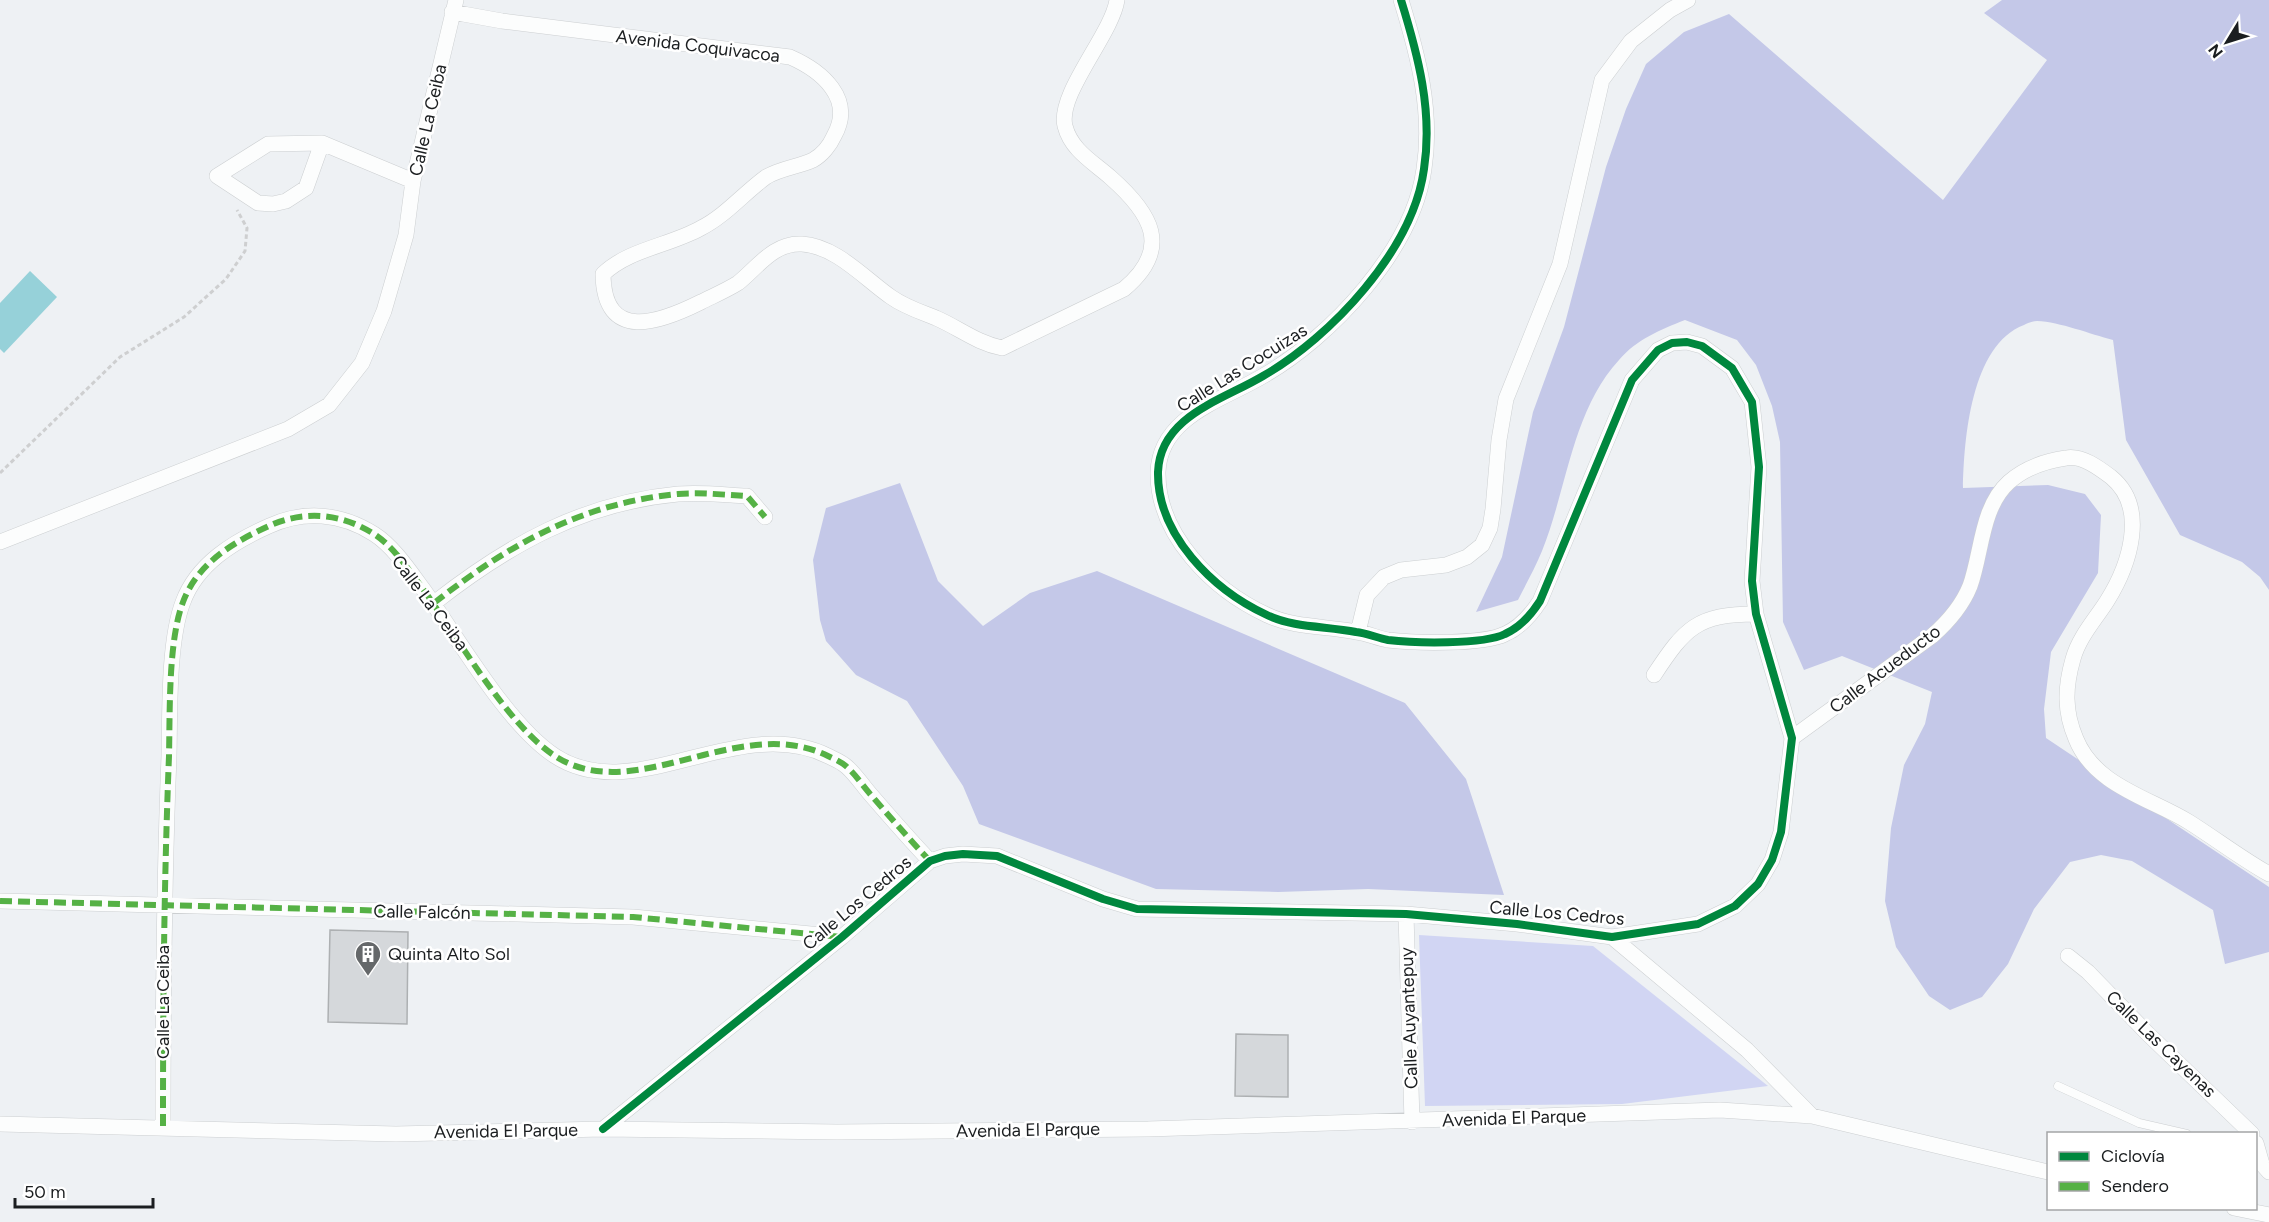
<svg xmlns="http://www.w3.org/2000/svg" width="2269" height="1222" viewBox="0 0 2269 1222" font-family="Figtree,sans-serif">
  <rect width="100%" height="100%" fill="#eef1f4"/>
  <path fill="#d1d5f3" d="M1419 935 1593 946 1768 1086 1622 1104 1425 1106Z"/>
  <path fill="#c4c8e8" d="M2002 0H2269V590L2260 577 2242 562 2180 535 2126 440 2113 340C2090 334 2060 322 2037 321 2033 321 2028 323 2024 325 1971 345 1964 439 1963 488L2048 485 2085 494 2101 515 2098 573 2051 652 2044 709 2046 738 2269 887V952L2225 964 2213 910 2132 861 2101 855 2070 862 2034 909 2008 964 1982 997 1950 1010 1929 996 1896 947 1885 901 1891 828 1904 765 1925 724 1932 692 1842 656 1804 670 1783 622 1780 442 1772 406 1756 365 1737 340 1685 320C1660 330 1637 339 1619 360 1572 411 1567 489 1542 551 1535 568 1526 584 1518 600L1476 612 1502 557 1533 412 1564 327 1606 167 1626 109 1646 64 1684 32 1729 14 1943 200 2047 60 1984 13Z
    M900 483 938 581 983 626 1030 593 1097 571 1405 703 1466 779 1504 895 1368 889 1278 892 1156 889 979 824 963 786 907 701 856 675 826 641 820 620 813 560 826 508Z"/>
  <path fill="#96d1d9" d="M30 271 57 297 4 353 0 349V303Z"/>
  <path fill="#d5d8db" stroke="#adb0b2" stroke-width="1.5" d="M330 930 408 932 407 1024 328 1022Z
    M1236 1034 1288 1035V1097L1235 1096Z"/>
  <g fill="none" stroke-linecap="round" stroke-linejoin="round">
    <g stroke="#cccfd1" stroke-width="9">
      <path id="service" d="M2058 1086 2139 1123 2187 1134"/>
    </g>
    <g stroke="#cccfd1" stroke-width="16">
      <path id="minor" d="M452 12 502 21 790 57C822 71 855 99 834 136 830 145 822 155 813 160 798 167 781 168 766 177 744 193 725 216 701 228 669 246 629 249 603 274 604 343 659 323 701 302 713 296 727 290 738 283 757 268 774 242 802 244 836 246 865 279 891 297 905 307 921 312 936 318 959 328 977 343 1002 348L1124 289C1173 248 1151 213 1110 177 1093 162 1071 150 1065 126 1057 94 1112 34 1117 0
        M322 143 306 188 286 201 273 204 258 203 217 176 268 144 322 143 413 181
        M0 542 288 429 329 405 362 363 384 311 406 235 413 181 456 0
        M434 603C508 545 582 503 678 494 701 492 725 495 747 496L765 517
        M1358 632 1367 595 1384 577 1401 570 1446 565 1467 557 1482 545 1490 528 1493 509 1499 440 1506 399 1560 264 1602 80 1631 41 1670 10 1688 0
        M1654 675C1685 628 1697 614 1756 614
        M1792 738 1932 636C1948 622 1962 606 1970 586 1982 553 1981 507 2009 482 2026 467 2045 461 2066 458 2082 455 2099 468 2111 477 2149 508 2129 566 2107 601 2095 620 2079 637 2073 659 2065 687 2064 711 2076 739 2095 786 2150 798 2189 822 2216 839 2242 859 2269 874
        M0 901 633 917 842 937
        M1406 914 1412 1122
        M1612 937 1747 1050 1812 1116
        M2068 956 2088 972 2148 1034 2252 1134
        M0 1124 396 1134 603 1129 837 1132 1148 1129 1720 1110 1812 1116 2048 1172
        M163 1126C163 1003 164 880 169 756 170 714 168 641 183 602 197 564 233 542 269 526 304 510 341 513 374 534 393 546 409 570 423 589 457 636 507 725 555 756 635 808 738 712 828 756 834 759 842 762 847 767 856 775 863 786 871 795 890 817 910 840 930 861
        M603 1129 842 937 930 861 945 856 963 854 997 856 1103 899 1137 909 1406 914 1517 924 1612 937 1698 924 1735 906 1758 884 1772 860 1781 832 1792 738 1756 614 1752 581 1759 467 1752 402 1732 368 1702 346 1687 342 1672 343 1658 350 1632 380 1540 601C1531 615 1521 627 1505 634 1483 645 1413 643 1388 640 1377 638 1367 633 1356 632 1327 626 1294 628 1267 615 1213 590 1157 535 1158 472 1160 416 1223 400 1263 376 1331 337 1413 250 1424 169 1433 111 1418 55 1401 0
        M2256 1143 2262 1164 2269 1172
        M2234 1208 2269 1215"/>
    </g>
    <path stroke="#cecfd0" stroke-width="3" stroke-dasharray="4.5 3" stroke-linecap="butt" d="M0 473 120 357 184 317 226 279 245 251 247 228 237 210"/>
    <use href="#service" stroke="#fcfdfd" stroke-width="8"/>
    <use href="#minor" stroke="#fcfdfd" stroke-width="15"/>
    <path stroke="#55b145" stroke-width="6" stroke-dasharray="12 6" stroke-linecap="butt" d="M434 603C508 545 582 503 678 494 701 492 725 495 747 496L765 517
      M0 901 633 917 842 937
      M163 1126C163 1003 164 880 169 756 170 714 168 641 183 602 197 564 233 542 269 526 304 510 341 513 374 534 393 546 409 570 423 589 457 636 507 725 555 756 635 808 738 712 828 756 834 759 842 762 847 767 856 775 863 786 871 795 890 817 910 840 930 861"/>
    <g stroke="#fff" stroke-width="11">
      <path id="cycleway" d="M603 1129 842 937 930 861 945 856 963 854 997 856 1103 899 1137 909 1406 914 1517 924 1612 937 1698 924 1735 906 1758 884 1772 860 1781 832 1792 738 1756 614 1752 581 1759 467 1752 402 1732 368 1702 346 1687 342 1672 343 1658 350 1632 380 1540 601C1531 615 1521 627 1505 634 1483 645 1413 643 1388 640 1377 638 1367 633 1356 632 1327 626 1294 628 1267 615 1213 590 1157 535 1158 472 1160 416 1223 400 1263 376 1331 337 1413 250 1424 169 1433 111 1418 55 1401 0"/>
    </g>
    <use href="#cycleway" stroke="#00873e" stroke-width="8"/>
  </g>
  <defs>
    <g id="building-pin" transform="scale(1.35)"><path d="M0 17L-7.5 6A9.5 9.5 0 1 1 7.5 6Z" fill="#65686a" stroke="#fff"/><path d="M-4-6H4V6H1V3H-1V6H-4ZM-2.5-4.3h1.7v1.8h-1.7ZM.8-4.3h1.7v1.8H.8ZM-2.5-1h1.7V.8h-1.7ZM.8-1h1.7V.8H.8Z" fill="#fff"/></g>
  </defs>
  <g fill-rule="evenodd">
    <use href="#building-pin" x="368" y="954"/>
  </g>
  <g text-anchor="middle" stroke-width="5" stroke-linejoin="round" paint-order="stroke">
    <g font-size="18" fill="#1b1e20" stroke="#fff">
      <text transform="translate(698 46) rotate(7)" y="6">Avenida Coquivacoa</text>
      <text transform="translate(428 120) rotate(-77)" y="6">Calle La Ceiba</text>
      <text transform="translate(1242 368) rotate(-32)" y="6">Calle Las Cocuizas</text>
      <text transform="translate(430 603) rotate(53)" y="6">Calle La Ceiba</text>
      <text transform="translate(1885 669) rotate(-37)" y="6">Calle Acueducto</text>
      <text transform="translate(857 903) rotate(-40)" y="6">Calle Los Cedros</text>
      <text transform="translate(422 912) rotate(1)" y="6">Calle Falcón</text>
      <text transform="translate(1557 913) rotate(5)" y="6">Calle Los Cedros</text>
      <text transform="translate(163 1002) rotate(-90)" y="6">Calle La Ceiba</text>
      <text transform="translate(1409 1018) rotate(-92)" y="6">Calle Auyantepuy</text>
      <text transform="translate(2161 1044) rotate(44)" y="6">Calle Las Cayenas</text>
      <text transform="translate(1514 1118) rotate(-2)" y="6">Avenida El Parque</text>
      <text transform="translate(1028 1130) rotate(-1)" y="6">Avenida El Parque</text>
      <text transform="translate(506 1131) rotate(-1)" y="6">Avenida El Parque</text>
    </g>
    <g font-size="18" fill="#1b1e20" stroke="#fff" text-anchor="start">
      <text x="388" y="960">Quinta Alto Sol</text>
    </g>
  </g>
  <rect x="2047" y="1132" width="210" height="78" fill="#ffffff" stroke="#a4a5a6" stroke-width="1.5"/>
  <rect x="2059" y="1152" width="30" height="9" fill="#00873e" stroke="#a4a5a6" stroke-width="1.5"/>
  <text x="2101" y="1162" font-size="18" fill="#1b1e20">Ciclovía</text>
  <rect x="2059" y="1182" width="30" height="9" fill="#55b145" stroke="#a4a5a6" stroke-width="1.5"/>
  <text x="2101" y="1192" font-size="18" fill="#1b1e20">Sendero</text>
  <g transform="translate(2227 42) rotate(232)" stroke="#ffffff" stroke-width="4.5" paint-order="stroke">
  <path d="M0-4.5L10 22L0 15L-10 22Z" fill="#1b1e20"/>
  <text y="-9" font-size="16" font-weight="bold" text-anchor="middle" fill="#1b1e20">N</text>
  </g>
  <path d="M15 1198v9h138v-9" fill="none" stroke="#1b1e20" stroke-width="3"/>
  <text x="24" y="1198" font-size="18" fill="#1b1e20" stroke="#ffffff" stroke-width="4.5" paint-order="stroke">50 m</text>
</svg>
